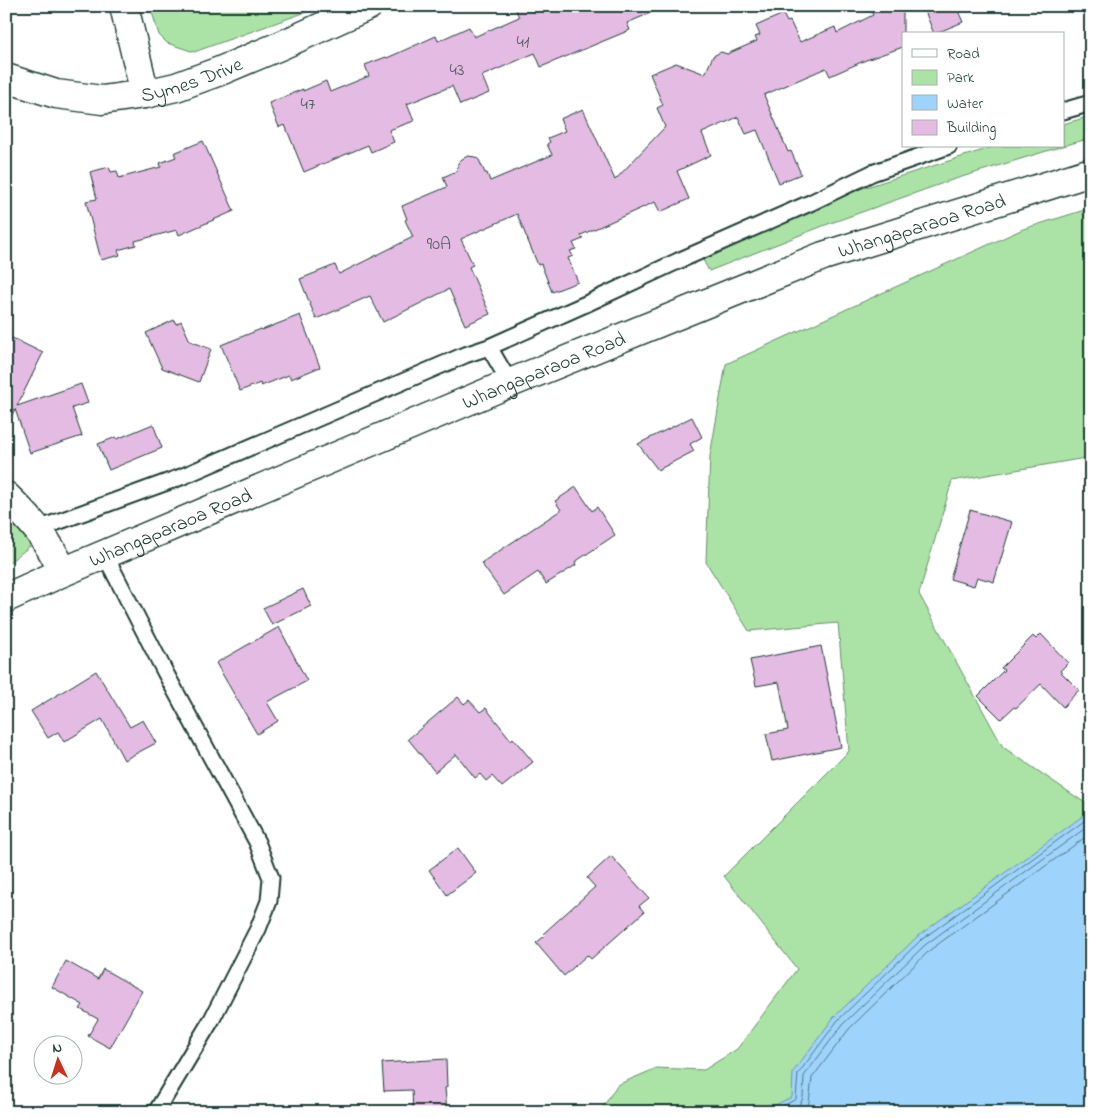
<svg xmlns="http://www.w3.org/2000/svg" width="1097" height="1118" viewBox="0 0 1097 1118" font-family="'Indie Flower',sans-serif">
  <rect width="100%" height="100%" fill="#fff"/>
  <filter id="ink" filterUnits="userSpaceOnUse"><feTurbulence type="fractalNoise" baseFrequency=".02" numOctaves="2"/><feDisplacementMap in="SourceGraphic" scale="10" xChannelSelector="R" yChannelSelector="G"/><feConvolveMatrix kernelMatrix="1 2 1 2 8 2 1 2 1" color-interpolation-filters="sRGB"/></filter>
  <g filter="url(#ink)">
    <path fill="#abe2a5" stroke="#65906c" d="M150 6H323L194 52 167 43 159 35Z
      M1091 116V138L1063 146V124Z
      M996 146H1063L952 180 828 224 709 271 703 260 860 189Z
      M1091 208V457L952 481 919 594 1003 747 1091 807V1112H600L617 1085 657 1068 704 1070 737 1049 797 969 724 876 849 751 838 623 749 631 706 562 710 456 726 364 1023 229Z
      M6 506 34 543 6 565Z"/>
    <path fill="#9ed3fc" stroke="#6b97ac" d="M1091 810V1112H760L792 1097 793 1072 834 1017 918 936Z"/>
    <g fill="none" stroke-linecap="round" stroke-linejoin="round">
      <path stroke="#527984" stroke-width="1" d="M772 1112 796 1099 798 1074 838 1020 921 940 1091 816
        M786 1112 797 1106 801 1103 803 1097 804 1076 843 1024 925 945 1091 824
        M802 1112 807 1107 809 1102 812 1078 849 1029 930 950 1091 833"/>
    </g>
    <path fill="#e3bbe3" stroke="#1f3d34" d="M514 6H667L627 23 630 30 541 67 535 53 482 76 489 93 460 105 452 86 407 104 414 121 389 130 394 142 371 152 368 145 304 172 285 125 279 127 269 103 303 89V91L326 81 330 92 369 76 365 65 386 57 387 58 436 36 438 41 469 27 474 37 519 17Z
      M869 6H903V47L866 60 830 76 826 68 764 95 788 152 791 151 801 174 779 183 757 130 746 134 738 117 702 133 711 155 677 171 689 199 660 212 655 202 581 235 583 239 573 243 576 249 570 251 573 256 568 258 578 282 552 292 541 264 538 265 517 214 461 239 473 265 469 267 490 314 465 325 449 289 383 322 370 296 316 319 300 279 335 265 339 274 413 237 405 220 407 219 402 206 447 187 443 177 457 171 458 163 462 159 468 156 475 157 479 160 485 173H487L490 181 552 155 547 144 550 142 548 138 565 131 560 119 583 109 615 180 665 127 657 108 663 105 650 74 676 63 705 74 713 56 721 52 727 54 757 41 755 37 760 35 756 26 783 14 787 22 790 21 800 42 835 27 837 33 873 15Z
      M923 6H956L963 22 934 34Z
      M203 141 234 211 179 235 177 230 135 241 136 245 118 250 120 255 101 260 86 201 97 199 90 172 109 167 111 172 117 171 119 178 161 167 160 163 176 157 174 153Z
      M300 315 320 367 291 379 289 375 261 386 260 383 240 391 221 345 261 329 262 330Z
      M174 320 176 324 181 321 190 341 211 349 199 382 162 368 146 333Z
      M6 335 43 353 17 406 81 384 88 403 72 408 82 436 30 453 15 409 6 427Z
      M692 417 702 437 690 444 694 451 658 470 638 444Z
      M153 424 162 448 109 470 98 444 116 437 117 439Z
      M576 487 592 511 597 507 615 535 575 562 576 565 546 584 538 572 504 595 481 563 561 510 555 501Z
      M970 510 1012 522 994 582 977 577 974 586 950 579Z
      M303 589 311 606 272 625 263 608Z
      M279 627 307 681 267 702 278 721 257 734 216 663Z
      M1041 634 1068 663 1060 671 1079 690 1063 707 1041 684 1016 708 1014 707 1001 719 978 696 1004 670 1001 668 1033 636 1036 639Z
      M821 646 841 747 772 761 766 734 788 730 779 682 756 686 750 660Z
      M96 671 130 727 143 720 156 743 124 760 102 719 64 742 58 732 48 738 31 711Z
      M458 697 464 704 469 700 480 712 486 708 511 740 513 738 533 762 502 787 492 776 486 781 480 774 475 778 456 754 435 772 408 739Z
      M458 848 476 873 447 895 429 870Z
      M611 856 649 898 639 906 644 912 591 959 587 955 564 976 536 943 546 935 544 933 595 887 587 878Z
      M66 961 98 979 103 969 142 991 110 1048 88 1036 98 1019 80 1009 83 1005 52 987Z
      M446 1059 447 1087 445 1088 447 1112H413L412 1090 384 1091 382 1063Z"/>
    <g fill="none" stroke-linecap="round" stroke-linejoin="round">
      <g stroke="#1f3d34" stroke-width="19">
        <path id="lane" d="M1063 111 1091 103
          M489 347 510 383
          M38 529 181 477 465 355 489 347 588 303 678 261 810 203 872 173 949 146
          M105 555 165 672 257 842 271 878 269 901 258 929 212 1019 156 1112"/>
      </g>
      <g stroke="#1f3d34" stroke-width="31">
        <g id="street">
          <path d="M124 6 145 94"/>
          <path id="s1" d="M6 78 56 94 102 100 145 94 176 87 220 71 282 45 368 6"/>
          <path d="M6 496C32 521 48 539 63 572"/>
        </g>
      </g>
      <g stroke="#1f3d34" stroke-width="31">
        <g id="primary">
          <path id="s2" d="M6 598 63 572 510 383 823 256 1091 172"/>
        </g>
      </g>
      <use href="#lane" stroke="#fff" stroke-width="15"/>
      <use href="#street" stroke="#fff" stroke-width="28"/>
      <use href="#primary" stroke="#fff" stroke-width="28"/>
    </g>
  </g>
  <g text-anchor="middle" stroke-width="4" stroke-linejoin="round" paint-order="stroke">
    <g font-size="18" fill="#505c60">
      <text x="523" y="47">41</text>
      <text x="457" y="75">43</text>
      <text x="308" y="109">47</text>
      <text x="439" y="249">90A</text>
    </g>
    <g font-size="20" fill="#1f3d34" stroke="#fff">
      <text dy="7" stroke="none"><textPath href="#s1" startOffset="191">Symes Drive</textPath></text>
      <text dy="7" stroke="none"><textPath href="#s2" startOffset="989">Whangaparaoa Road</textPath></text>
      <text dy="7" stroke="none"><textPath href="#s2" startOffset="584">Whangaparaoa Road</textPath></text>
      <text dy="7" stroke="none"><textPath href="#s2" startOffset="179">Whangaparaoa Road</textPath></text>
    </g>
  </g>
  <rect width="1097" height="1118" fill="none" stroke="#fff" stroke-width="25"/>
  <rect x="12" y="12" width="1072" height="1093" fill="none" stroke="#1f3d34" stroke-width="2" filter="url(#ink)"/>
  <rect x="902" y="32" width="162" height="115" fill="#ffffff" stroke="#a5b1ae"/>
  <rect x="912" y="49" width="25" height="8" fill="#ffffff" stroke="#a5b1ae"/>
  <text x="947" y="58" font-size="15" fill="#1f3d34">Road</text>
  <rect x="912" y="70" width="25" height="15" fill="#abe2a5" stroke="#a5b1ae"/>
  <text x="947" y="82" font-size="15" fill="#1f3d34">Park</text>
  <rect x="912" y="95" width="25" height="15" fill="#9ed3fc" stroke="#a5b1ae"/>
  <text x="947" y="108" font-size="15" fill="#1f3d34">Water</text>
  <rect x="912" y="120" width="25" height="15" fill="#e3bbe3" stroke="#a5b1ae"/>
  <text x="947" y="132" font-size="15" fill="#1f3d34">Building</text>
  <g transform="translate(58 1060) rotate(356)"><circle r="24" fill="#ffffff" stroke="#a5b1ae"/>
  <path d="M0-4L9 19L0 12L-9 19Z" fill="#c8321e"/>
  <text y="-8" font-size="14" font-weight="bold" text-anchor="middle" fill="#1f3d34">N</text>
  </g>
</svg>
